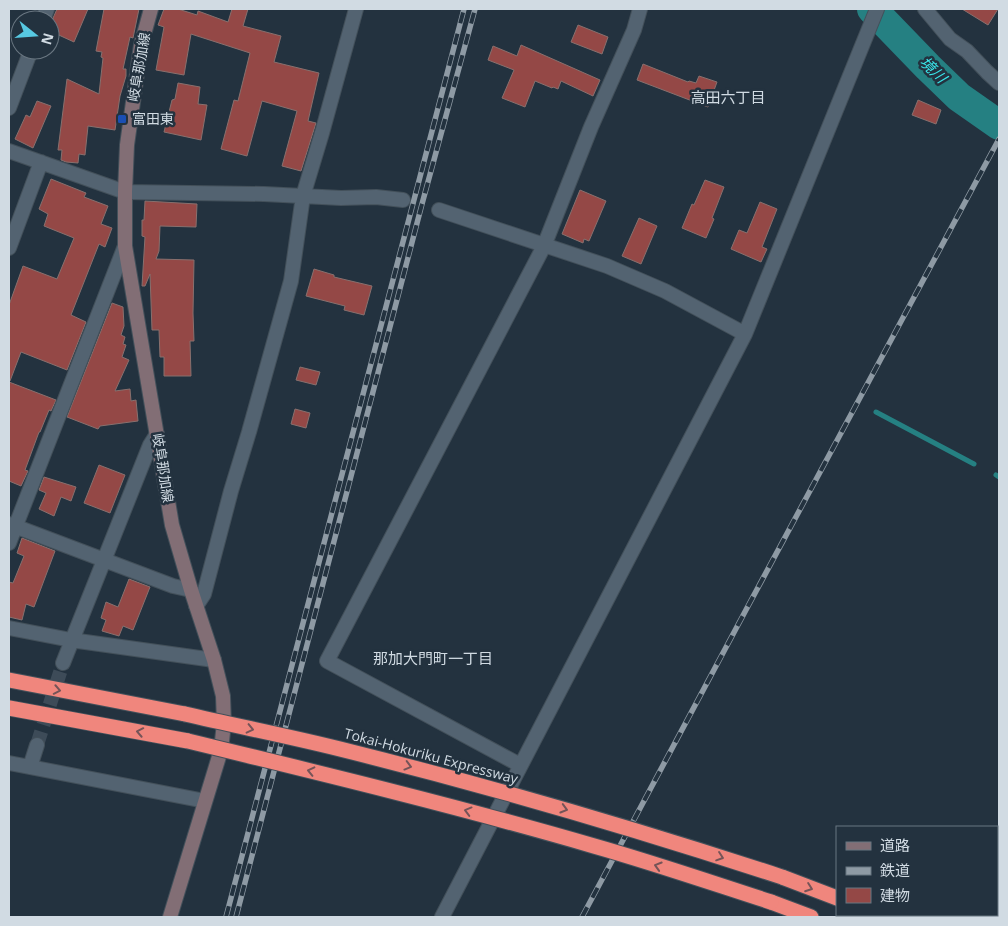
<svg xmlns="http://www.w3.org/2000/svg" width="1008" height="926" viewBox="0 0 1008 926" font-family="'Open Sans','Noto Sans JP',sans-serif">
  <rect width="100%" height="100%" fill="#23323f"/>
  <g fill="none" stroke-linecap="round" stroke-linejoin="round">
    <path stroke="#258082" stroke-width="5" d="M876 412 974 464
      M996 475 999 477"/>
    <path stroke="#258082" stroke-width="30" d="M872 9 928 67 959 97 999 125"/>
  </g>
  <path fill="#944846" stroke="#88706e" d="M57 9H88L74 42 50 31V25Z
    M104 9H139L133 38 130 37 123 69H126V76L120 96 115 130 88 126 85 155 79 154 78 163 66 162 61 160 62 150H58L67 79 99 94 103 58 101 57 102 52 96 51Z
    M164 9H178L197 15 198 11 228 22 232 9H248L243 26 281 36 274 62 319 73 308 121 316 123 301 171 282 166 297 111 262 101 247 156 221 149 234 100 238 101 250 53 191 34 184 75 156 70 164 27 158 25Z
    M962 9H998L988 25Z
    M578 25 608 37 602 54 571 42Z
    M521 45 600 80 593 96 561 81 558 89 553 87 552 88 535 81 525 107 502 98 514 70 488 60 493 46 517 56Z
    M643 64 688 82 689 81 696 83 699 76 717 82 708 107 637 80Z
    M178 83 200 87 198 104 207 105 201 140 164 132 172 100 175 99Z
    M918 100 941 110 936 124 912 115Z
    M37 101 51 106 33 148 15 139 26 115 30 117Z
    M51 179 86 193 84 197 108 206 101 224 112 228 105 247 99 244 71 315 86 322 67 370 21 352 10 381H9V305L23 266 57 279 74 238 44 226 48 214 39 209Z
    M705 180 724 187 712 218 714 219 706 238 682 228 692 204 694 205Z
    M580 190 606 201 589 241 584 239 583 243 562 234Z
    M145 201 197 204 196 227 160 226 159 251 156 259 194 260 193 313 194 341H190L191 376H164V357H160L159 330H152L150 274 145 286H142L145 237 142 236V220H144Z
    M760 202 777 209 762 247 767 249 761 262 731 249 739 230 747 233Z
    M639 218 657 226 641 264 622 256Z
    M314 269 334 275V277L372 286 364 315 344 310 345 306 306 296Z
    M112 303 123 307 124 326 121 335 125 337 123 344 126 345 122 357 129 360 115 391 130 389 131 401 136 400 138 421 100 426 98 429 67 417Z
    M300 367 320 372 316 385 296 380Z
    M9 382 56 400 51 411 49 410 40 432H39L25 470 28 471 21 486 9 481Z
    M295 409 310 413 306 428 291 424Z
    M99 465 125 475 110 513 84 503Z
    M44 477 76 487 71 501 61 497 54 516 39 509 46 493 39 490Z
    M22 538 55 551 34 607 26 604 22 620 9 617V582L13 583 24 556 17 553Z
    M129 579 150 587 133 630 123 626 119 636 102 631 106 620 101 618 106 602 118 607Z"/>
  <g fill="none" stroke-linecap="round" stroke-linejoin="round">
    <path stroke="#3d4b58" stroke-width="14" stroke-dasharray="14 7" stroke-linecap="butt" d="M37 745 63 663"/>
    <g stroke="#43505a" stroke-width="16">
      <path id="minor" d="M925 9 950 39 967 51 987 72 999 83
        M43 20 47 9
        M9 108 31 50
        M9 151 125 192 264 194 341 198 376 197 403 200
        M439 210 607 266 665 291 745 334
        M9 248 41 162
        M9 524 173 586 191 590
        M9 543 125 246
        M196 606 204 594 231 491 249 432 291 281 303 196 322 133 356 9
        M9 628 71 640 214 660
        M63 663 150 445 157 434
        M9 763 205 801
        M520 765 327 661 544 246 591 127 634 30 640 9
        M30 767 37 745
        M442 917 745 334 877 9"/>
    </g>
    <g stroke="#43505a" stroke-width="16">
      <path id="secondary" d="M151 9 141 45 127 145 125 192V246L172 525 191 590 214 660 223 696 224 723 221 750 170 917"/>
    </g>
    <g stroke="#43505a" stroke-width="17">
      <path id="motorway" d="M9 680 185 714
        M9 708 188 741
        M782 877 837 898
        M771 902 811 917
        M884 915 891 917"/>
    </g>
    <use href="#minor" stroke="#536371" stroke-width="14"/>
    <use href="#secondary" stroke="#826e75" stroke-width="14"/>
    <use href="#motorway" stroke="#f0867d" stroke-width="15"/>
    <g stroke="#8e9aa4" stroke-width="5.5">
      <path id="rail" d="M226 917 464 9
        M236 917 422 204 475 9
        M582 917 747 608 999 139"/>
    </g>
    <use href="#rail" stroke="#23323f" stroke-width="4" stroke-dasharray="11" stroke-linecap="butt"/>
    <g stroke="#43505a" stroke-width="17" stroke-linecap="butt">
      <path id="motorway-bridge" d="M185 714C236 726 288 736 340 749 489 786 636 829 782 877
        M188 741C324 774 460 807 594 846 654 863 712 883 771 902"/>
    </g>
    <use href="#motorway-bridge" stroke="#f0867d" stroke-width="15"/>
  </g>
  <defs><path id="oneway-chevron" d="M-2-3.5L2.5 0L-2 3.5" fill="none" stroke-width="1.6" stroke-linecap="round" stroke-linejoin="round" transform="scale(1.25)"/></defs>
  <g stroke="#755458">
    <use href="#oneway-chevron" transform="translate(57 690) rotate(11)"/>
    <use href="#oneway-chevron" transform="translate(250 729) rotate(13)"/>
    <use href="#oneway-chevron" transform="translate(140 732) rotate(-169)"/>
    <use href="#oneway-chevron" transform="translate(408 766) rotate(15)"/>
    <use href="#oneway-chevron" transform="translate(311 771) rotate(-167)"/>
    <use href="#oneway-chevron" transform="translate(564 809) rotate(16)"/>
    <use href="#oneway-chevron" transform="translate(468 811) rotate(-165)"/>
    <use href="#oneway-chevron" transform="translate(720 857) rotate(19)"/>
    <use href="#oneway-chevron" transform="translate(658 866) rotate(-163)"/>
    <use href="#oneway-chevron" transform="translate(809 888) rotate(20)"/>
  </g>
  <rect fill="#1a4fb4" stroke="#23323f" stroke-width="2" x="117" y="114" width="10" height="10" rx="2.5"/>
  <g text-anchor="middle" stroke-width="5" stroke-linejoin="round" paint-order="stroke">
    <g font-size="14" fill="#d1dbe3" stroke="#23323f">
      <text transform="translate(139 67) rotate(-80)" y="5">岐阜那加線</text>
      <text transform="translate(163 468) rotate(81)" y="5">岐阜那加線</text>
      <text transform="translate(431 756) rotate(15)" y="5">Tokai-Hokuriku Expressway</text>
    </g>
    <g font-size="14" fill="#d1dbe3" stroke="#23323f" text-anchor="start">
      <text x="132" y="124">富田東</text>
    </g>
    <g font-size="15" font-style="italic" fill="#39e6ea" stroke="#23323f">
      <text transform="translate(933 70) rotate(45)" y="5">境川</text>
    </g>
    <g font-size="15" fill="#d1dbe3" stroke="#23323f">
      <text x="728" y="103">高田六丁目</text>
      <text x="433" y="664">那加大門町一丁目</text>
    </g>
  </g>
  <rect width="1008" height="926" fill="none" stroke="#d1dbe3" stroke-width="20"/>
  <rect x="836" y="826" width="162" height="90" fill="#23323f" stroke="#697681"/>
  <rect x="846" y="842" width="25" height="8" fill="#826e75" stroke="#697681"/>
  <text x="880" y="851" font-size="15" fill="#d1dbe3">道路</text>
  <rect x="846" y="867" width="25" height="8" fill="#8e9aa4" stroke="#697681"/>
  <text x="880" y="876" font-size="15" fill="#d1dbe3">鉄道</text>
  <rect x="846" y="888" width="25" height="15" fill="#944846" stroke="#697681"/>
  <text x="880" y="901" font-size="15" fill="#d1dbe3">建物</text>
  <g transform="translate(35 35) rotate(107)"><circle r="24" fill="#23323f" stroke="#697681"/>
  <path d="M0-4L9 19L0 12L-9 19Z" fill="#57c9e2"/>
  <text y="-8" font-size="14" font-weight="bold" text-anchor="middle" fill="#d1dbe3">N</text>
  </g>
</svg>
